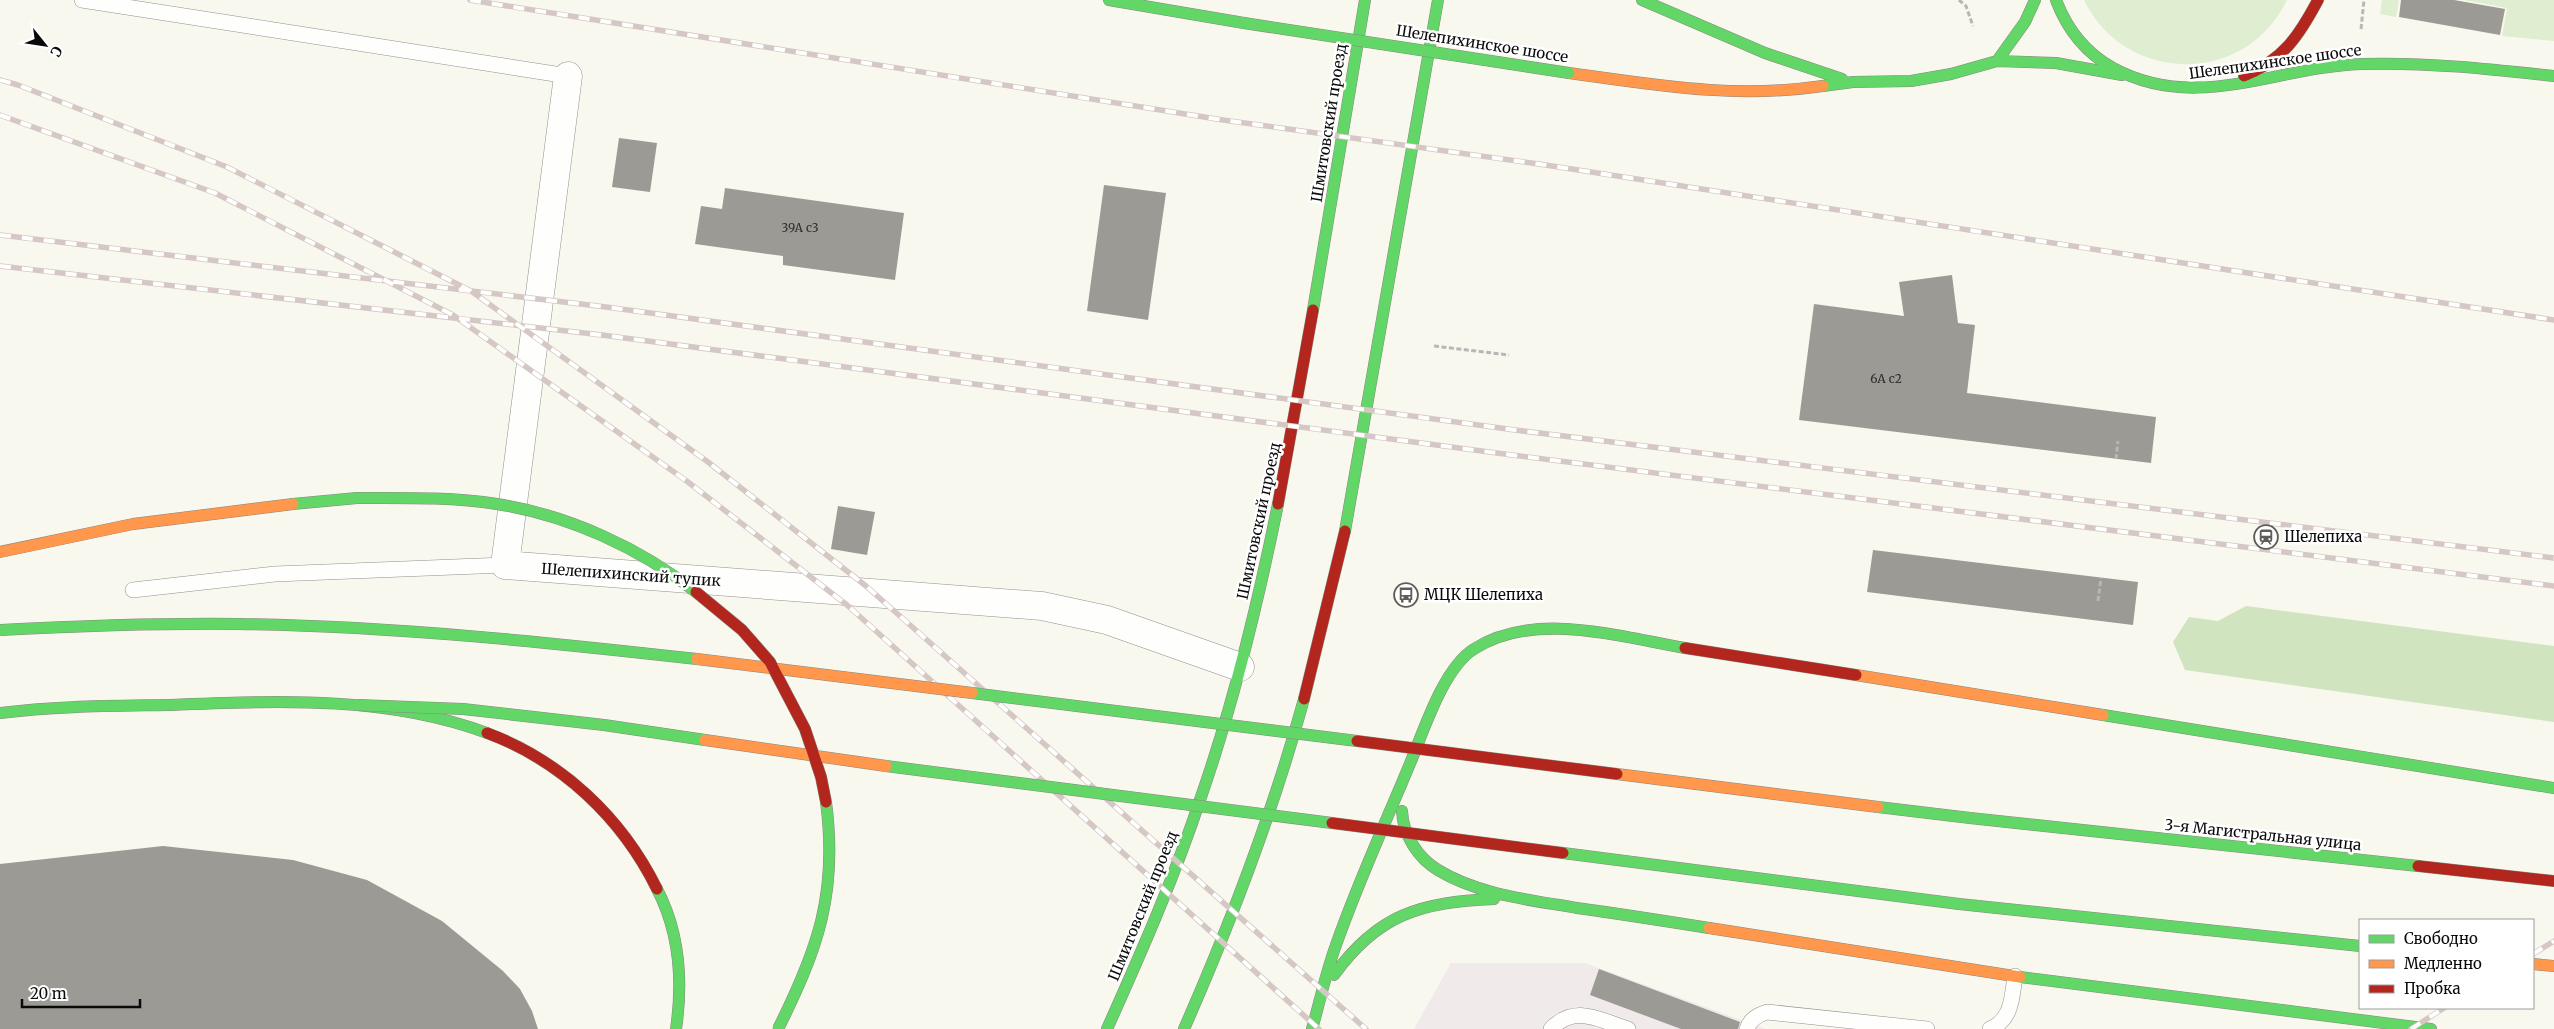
<svg xmlns="http://www.w3.org/2000/svg" width="2554" height="1029" viewBox="0 0 2554 1029" font-family="Merriweather,serif">
  <rect width="100%" height="100%" fill="#f9f8ee"/>
  <path fill="#f0eaeb" d="M1451 963H1585L1766 1029H1414Z"/>
  <path fill="#dfedd0" d="M2084 0H2287C2246 86 2125 85 2084 0Z
    M2382 0H2399L2396 17 2380 14Z
    M2464 0H2554V41L2502 36 2507 8Z"/>
  <path fill="#cfe4bf" d="M2246 606 2554 646V722L2185 670 2173 642 2189 617 2218 621Z"/>
  <path fill="#9c9a94" d="M2401 0H2454L2505 9 2500 35 2399 17Z
    M619 138 657 143 650 192 612 187Z
    M1104 185 1166 193 1148 320 1087 311Z
    M725 188 904 213 895 280 783 265V256L695 244 701 206 722 209Z
    M1952 275 1958 323 1975 325 1967 393 2156 417 2151 463 1799 420 1814 304 1904 316 1899 282Z
    M838 506 875 512 867 555 831 549Z
    M1873 550 2138 582 2133 625 1867 592Z
    M163 846 293 860 367 880 442 921 503 971 520 989 532 1011 538 1029H0V864Z
    M1599 969 1740 1022 1738 1029H1681L1590 995Z"/>
  <g fill="none" stroke-linecap="round" stroke-linejoin="round">
    <g stroke="#92918d" stroke-width="16">
      <path id="lane" d="M82 0 568 76
        M133 590 275 574 505 565
        M1551 1029C1575 1004 1599 1020 1628 1029
        M1747 1029C1750 1019 1758 1015 1767 1012L1927 1029
        M1990 1029C2012 1020 2012 997 2015 976"/>
    </g>
    <g stroke="#92918d" stroke-width="29">
      <path id="street" d="M568 76 505 565 1042 606 1107 620 1240 667"/>
    </g>
    <g stroke="#888883" stroke-width="12">
      <path id="fast" d="M1109 0 1244 23
        M1642 0 1765 53 1842 79
        M2056 0C2067 29 2086 53 2113 68 2197 113 2274 67 2361 64 2425 62 2490 69 2554 76
        M1997 61 2025 22 2035 0
        M1823 86 1853 82 1911 81 1951 74 1997 61 2056 63 2122 75
        M1313 310 1365 0
        M293 504 357 498
        M1345 531 1438 0
        M0 713C55 706 112 706 167 705 275 701 385 695 487 733
        M2103 715 2554 788
        M1402 811C1403 835 1418 858 1438 870 1479 895 1531 900 1577 908 1621 914 1665 921 1709 928
        M1970 818 2418 866
        M657 889C680 933 683 981 676 1029
        M1959 904 2360 946
        M1334 975C1378 914 1421 902 1494 899
        M2020 977 2431 1029
        M1107 1029C1141 953 1175 876 1201 797 1234 702 1258 603 1278 504
        M1184 1029C1231 922 1273 812 1304 699
        M1312 1029C1320 1001 1326 972 1336 945 1357 885 1384 826 1409 766 1423 733 1443 668 1474 649 1535 610 1619 637 1685 648"/>
    </g>
    <g stroke="#888883" stroke-width="12">
      <path id="slow" d="M1569 73C1657 85 1734 99 1823 86
        M0 552 133 524 293 504
        M1856 675 2103 715
        M1709 928 2020 977
        M2533 964 2554 966"/>
    </g>
    <g stroke="#888883" stroke-width="12">
      <path id="jam" d="M2244 76C2283 60 2299 36 2318 0
        M1278 504 1313 310
        M1685 648 1856 675
        M1304 699 1345 531
        M487 733C562 761 622 818 657 889
        M2418 866 2554 881"/>
    </g>
    <path stroke="#b7b7b5" stroke-width="3" stroke-dasharray="5 2.5" stroke-linecap="butt" d="M1959 0 1966 6 1973 26
      M2361 29 2364 0
      M1434 346 1509 355
      M2116 459 2118 441
      M2098 601 2101 578"/>
    <use href="#lane" stroke="#fefefc" stroke-width="15"/>
    <use href="#street" stroke="#fefefc" stroke-width="28"/>
    <use href="#fast" stroke="#63d668" stroke-width="11"/>
    <use href="#slow" stroke="#ff974d" stroke-width="11"/>
    <use href="#jam" stroke="#b3261e" stroke-width="11"/>
    <g stroke="#d4c7c4" stroke-width="5.5">
      <path id="rail" d="M470 0 1223 120 1539 164 2554 320
        M0 80 18 85 227 167 471 291 708 462 866 586 1366 1029
        M0 115 215 193 453 315 688 482 847 605 1319 1029
        M0 235 606 307 1515 430 2554 558
        M0 266 602 335 1512 455 2554 586
        M2533 954 2554 941
        M2411 1029 2444 1008"/>
    </g>
    <use href="#rail" stroke="#fff" stroke-width="4" stroke-dasharray="11" stroke-linecap="butt"/>
    <g stroke="#888883" stroke-width="12" stroke-linecap="butt">
      <path id="fast-bridge" d="M1244 23 1569 73
        M357 498C404 498 451 497 497 504 568 515 640 548 696 592
        M0 630C79 626 158 623 238 624 391 626 545 642 697 659
        M972 693 1357 741
        M358 705 463 709 604 725 705 740
        M886 766 1332 823
        M1878 807 1970 818
        M1563 853 1959 904
        M778 1029C818 949 838 893 826 802"/>
    </g>
    <g stroke="#888883" stroke-width="12" stroke-linecap="butt">
      <path id="slow-bridge" d="M697 659 972 693
        M705 740 886 766
        M1617 774 1878 807"/>
    </g>
    <g stroke="#888883" stroke-width="12" stroke-linecap="butt">
      <path id="jam-bridge" d="M696 592 742 630 770 662 805 729 821 777 826 802
        M1357 741 1617 774
        M1332 823 1563 853"/>
    </g>
    <use href="#fast-bridge" stroke="#63d668" stroke-width="11"/>
    <use href="#slow-bridge" stroke="#ff974d" stroke-width="11"/>
    <use href="#jam-bridge" stroke="#b3261e" stroke-width="11"/>
  </g>
  <defs>
    <g id="station-ring" transform="scale(1.25)"><circle r="9.5" fill="#fff" stroke="#5e5d5a" stroke-width="1.5"/><path d="M-3-6H3Q5-6 5-4V2Q5 4 3 4L4.5 6H3L1.5 4h-3L-3 6H-4.5L-3 4Q-5 4-5 2V-4Q-5-6-3-6ZM-3.5-4v3h7v-3ZM-3.5 1v1.5H-2V1ZM2 1v1.5H3.5V1Z" fill="#5e5d5a"/></g>
    <g id="bus-ring" transform="scale(1.25)"><circle r="9.5" fill="#fff" stroke="#5e5d5a" stroke-width="1.5"/><path d="M-5-6H5V4H4V6H2V4H-2V6H-4V4H-5ZM-3.5-4V0h7V-4ZM-3.5 1.2v1.5H-2V1.2ZM2 1.2v1.5H3.5V1.2Z" fill="#5e5d5a"/></g>
  </defs>
  <g fill-rule="evenodd">
    <use href="#station-ring" x="2266" y="537"/>
    <use href="#bus-ring" x="1406" y="595"/>
  </g>
  <g text-anchor="middle" stroke-width="5" stroke-linejoin="round" paint-order="stroke">
    <g font-size="12" fill="#2e2e2c">
      <text x="800" y="232">39А с3</text>
      <text x="1886" y="383">6А с2</text>
    </g>
    <g font-size="15" fill="#0a0a0a" stroke="#fff">
      <text transform="translate(1482 44) rotate(9)" y="5">Шелепихинское шоссе</text>
      <text transform="translate(2275 62) rotate(-8)" y="5">Шелепихинское шоссе</text>
      <text transform="translate(1329 123) rotate(-81)" y="5">Шмитовский проезд</text>
      <text transform="translate(1259 521) rotate(-78)" y="5">Шмитовский проезд</text>
      <text transform="translate(631 575) rotate(4)" y="5">Шелепихинский тупик</text>
      <text transform="translate(2263 835) rotate(6)" y="5">3-я Магистральная улица</text>
      <text transform="translate(1143 906) rotate(-68)" y="5">Шмитовский проезд</text>
    </g>
    <g font-size="15" fill="#0a0a0a" stroke="#fff" text-anchor="start">
      <text x="2284" y="542">Шелепиха</text>
      <text x="1424" y="600">МЦК Шелепиха</text>
    </g>
  </g>
  <rect x="2359" y="919" width="175" height="90" fill="#ffffff" stroke="#9d9d9d"/>
  <rect x="2369" y="935" width="25" height="8" fill="#63d668" stroke="#9d9d9d"/>
  <text x="2404" y="944" font-size="15" fill="#0a0a0a">Свободно</text>
  <rect x="2369" y="960" width="25" height="8" fill="#ff974d" stroke="#9d9d9d"/>
  <text x="2404" y="969" font-size="15" fill="#0a0a0a">Медленно</text>
  <rect x="2369" y="985" width="25" height="8" fill="#b3261e" stroke="#9d9d9d"/>
  <text x="2404" y="994" font-size="15" fill="#0a0a0a">Пробка</text>
  <g transform="translate(45 45) rotate(120)" stroke="#ffffff" stroke-width="4" paint-order="stroke">
  <path d="M0-4L9 19L0 12L-9 19Z" fill="#0a0a0a"/>
  <text y="-8" font-size="14" font-weight="bold" text-anchor="middle" fill="#0a0a0a">С</text>
  </g>
  <path d="M22 999v8h118v-8" fill="none" stroke="#0a0a0a" stroke-width="2.5"/>
  <text x="30" y="999" font-size="15" fill="#0a0a0a" stroke="#ffffff" stroke-width="4" paint-order="stroke">20 m</text>
</svg>
